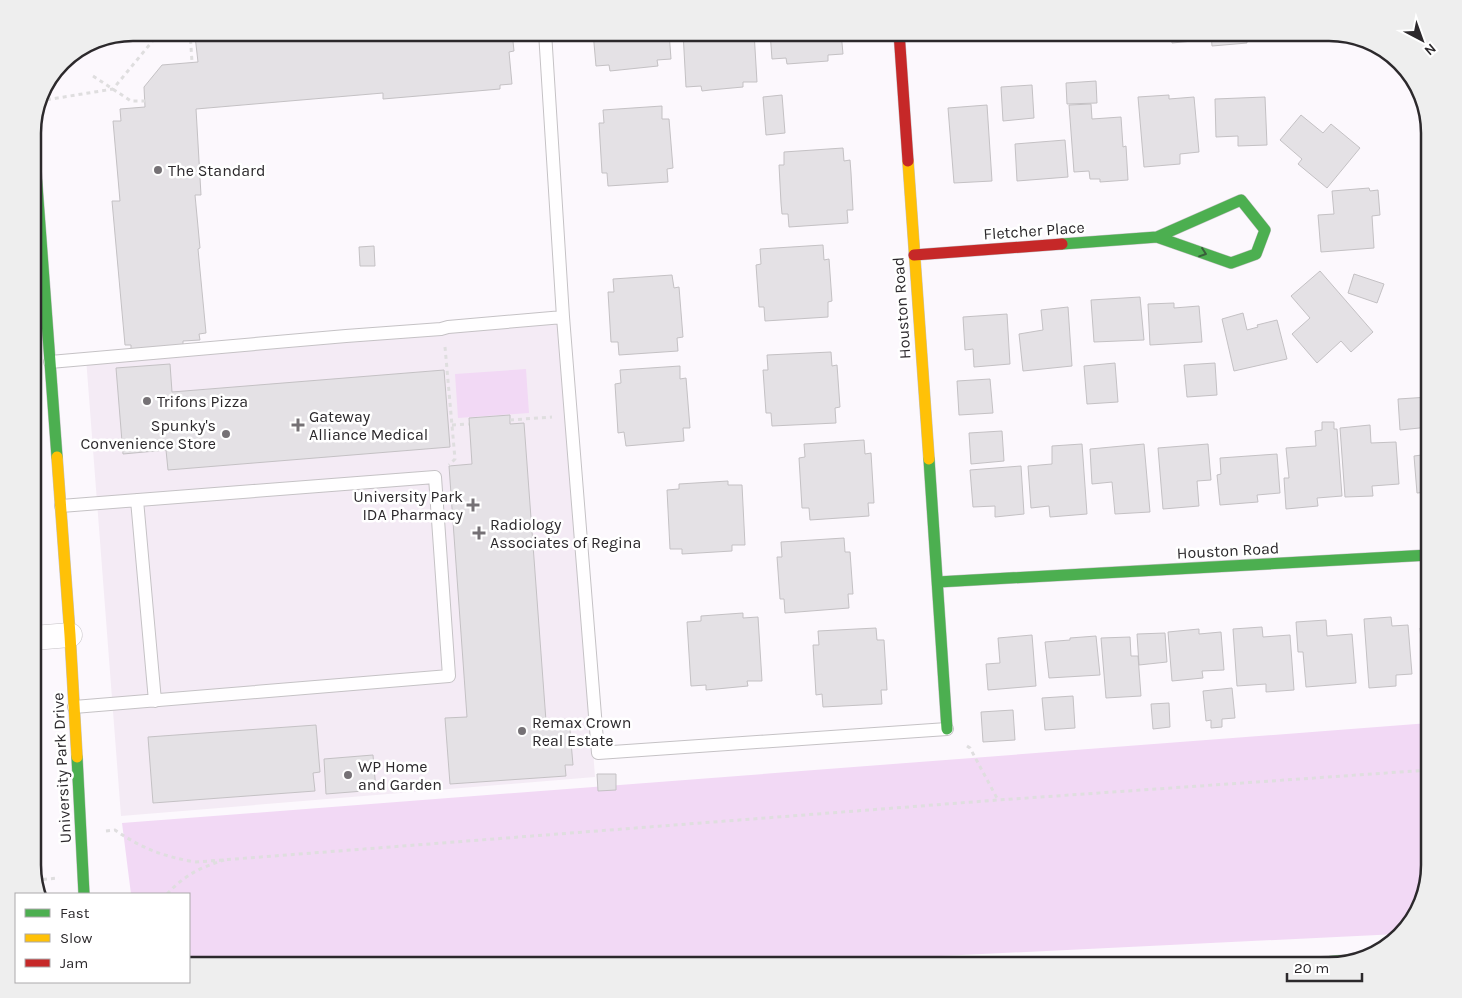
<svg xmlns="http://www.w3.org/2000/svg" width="1462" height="998" viewBox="0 0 1462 998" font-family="Karla,sans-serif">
  <rect width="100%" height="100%" fill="#fcf8fd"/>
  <path fill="#f4ebf5" d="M561 320 595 777 121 816 86 358Z"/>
  <path fill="#f2d9f5" d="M526 369 529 413 458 418 455 374Z
    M1429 723V865L1412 921 1398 934 756 965H189V894H131L122 823Z"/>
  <path fill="#e4e1e5" stroke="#c4c1c4" d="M208 32H512L514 51 509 52 512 84 500 85V89L383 99V93L196 109 201 195H195L200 248 198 249 206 333 199 334 200 340 183 341V347L131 351V345H125L112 201H120L113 121H121L120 109 145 107 144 87 162 65 198 62 195 36 209 35Z
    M593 32H669L671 59 657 60 658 66 610 71 609 65 596 66Z
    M683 32H754L757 82H743V87L710 90 702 91 701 86 686 87Z
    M770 32H841L843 54 828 55V61L787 64 786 58 772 59Z
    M977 32H996V36L977 37Z
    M1017 32H1045V36L1018 38Z
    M1171 32H1203V40L1172 43Z
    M1208 32H1246L1247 43 1212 46 1211 33Z
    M1096 81 1097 103 1067 104 1066 83Z
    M1032 85 1034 118 1003 121 1001 87Z
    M782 95 785 133 766 135 763 97Z
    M1169 95V99L1194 97 1199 152 1180 154V164L1144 167 1138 97Z
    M1265 97 1267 145 1238 146V136L1216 137 1215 99Z
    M1091 104 1092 119 1121 117 1123 147 1126 146 1128 180 1100 182V179H1090L1089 171 1074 172 1069 105Z
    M987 105 992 181 954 183 948 108Z
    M662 106V119H669L673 168 667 169 668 182 608 186 607 173H602L599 123H604L603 110Z
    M1301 115 1323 133 1331 124 1360 148 1327 188 1298 164 1302 159 1280 140Z
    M1065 140 1068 177 1017 181 1015 144Z
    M843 148 844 161 850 160 851 173 853 210H847L848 223 789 227 788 214H782L781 203 779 165H784V152Z
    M1369 188 1370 191 1378 190 1380 215 1372 216 1374 248 1321 252 1318 215 1334 214 1332 191Z
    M823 245 824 260 829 259 832 301 828 302V317L765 321 764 307H759L756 265 761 264 760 249Z
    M374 246 375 266H360L359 247Z
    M1320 271 1373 332 1351 352 1341 341 1317 363 1292 334 1310 318 1291 296Z
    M1354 274 1384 284 1377 303 1348 293Z
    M672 275 674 288 679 287 683 337 677 338 678 351 619 355 618 342H611L608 292H614L613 279Z
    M1140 297 1144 340 1094 342 1091 300Z
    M1174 303V308L1199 306 1202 342 1150 345 1148 304Z
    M1068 307 1072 366 1023 371 1019 334 1043 330 1041 310Z
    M1243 313 1247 330 1258 327 1257 325 1277 320 1287 359 1234 371 1222 319Z
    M1007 314 1010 364 974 367 973 349 965 350 963 317Z
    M831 352 832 366 837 365 840 407 835 408 836 423 772 426 771 413H766L763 370H768L767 355Z
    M1115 363 1118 402 1087 404 1084 366Z
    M1215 363 1217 395 1187 397 1184 365Z
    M170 364 172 392 444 370 450 447 168 470 166 450 123 454 116 368Z
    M680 366V379L686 378 690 428H683L684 441 626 446 624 432 618 433 615 384 621 383 620 370Z
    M990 379 993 413 959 415 957 381Z
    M1429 397V427L1400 430 1398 399Z
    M510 415V424L524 423 546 721 569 719 573 765H565L566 776 450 784 445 718 467 717 449 466 472 464 469 418Z
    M1322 422H1334V429H1337L1342 496 1317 498 1318 506 1286 509 1284 478H1289L1286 448 1316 446 1315 431 1322 430Z
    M1370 425 1371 443 1396 442 1399 484 1372 486 1373 496 1345 497 1340 428Z
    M1002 431 1004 461 971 464 969 433Z
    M1429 437V492L1417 493 1414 456 1422 455 1421 446 1426 438Z
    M864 440 865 454 871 453 874 503H868L869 516 810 520 809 508H802L799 458 805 457 804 444Z
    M1082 444 1087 514 1050 517 1049 506 1031 508 1028 466 1052 464V446Z
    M1144 444 1150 512 1115 514 1112 482 1092 484 1090 449Z
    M1208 444 1211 480 1197 481 1199 506 1163 509 1158 448Z
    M1277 454 1280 493 1257 495 1258 502 1220 505 1217 475 1221 474 1220 458Z
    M1021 466 1024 514 995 517V506L973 507 970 470Z
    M728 481V485H742L745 545H732V551L682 554V549H670L667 490 679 489V484Z
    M844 538 845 552H850L853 594H848L849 608 785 613 784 599H780L777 557H782L781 542Z
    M743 613V618L758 617 762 681H747L748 686 706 690V685L691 686 687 622 701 621V616Z
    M1391 617 1392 626 1408 625 1412 674 1396 675V686L1369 688 1364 619Z
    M1326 620 1327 636 1352 634 1356 683 1306 687 1303 652H1298L1296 622Z
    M1262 627 1263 637 1290 635 1294 690 1266 692V684L1237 686 1233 629Z
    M876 628 877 640H884L887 690H881L882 704 823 707 822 694 816 695 813 645H819L818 631Z
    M1420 628H1429V665H1423Z
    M1199 629V634L1221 632 1224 670 1202 671 1203 678 1172 681 1168 632Z
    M1165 633 1167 662 1139 665 1137 634Z
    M1032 635 1036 686 988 690 986 664 1000 663 998 638Z
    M1096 636 1100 675 1049 678 1045 642 1070 640V638Z
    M1130 637 1131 656H1138L1141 696 1106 698 1101 638Z
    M1232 688 1235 718 1222 719V727L1211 728V720L1206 721 1203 691Z
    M1073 696 1075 728 1045 730 1042 698Z
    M1169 703 1170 727 1153 729 1151 704Z
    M1013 710 1015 740 983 742 981 712Z
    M316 725 320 772 313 773 315 791 153 803 148 737Z
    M373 755 376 790 326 794 324 759Z
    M597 774H616V790L598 791Z"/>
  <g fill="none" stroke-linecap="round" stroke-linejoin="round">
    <g stroke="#c5c2c5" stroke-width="14">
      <path id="lane" d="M545 32 563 317 598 753 947 729
        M50 362 346 336 441 329 448 327 563 317
        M137 500 155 701
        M61 506 435 477 449 676 74 707"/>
    </g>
    <g stroke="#c5c2c5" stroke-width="25">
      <path id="street" d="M33 638 70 635"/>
    </g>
    <g stroke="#c5c2c5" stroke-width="12">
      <path id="fast" d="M33 131 57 457
        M1062 244 1157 237 1241 200 1265 230 1256 254 1231 263 1157 237
        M929 459 947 729
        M938 582 1429 555
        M77 757 84 894
        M1276 965 1351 960"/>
    </g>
    <g stroke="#c5c2c5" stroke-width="12">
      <path id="slow" d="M908 161 929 459
        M57 457 70 635 77 757"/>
    </g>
    <g stroke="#c5c2c5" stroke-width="12">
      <path id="jam" d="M899 32 908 161
        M914 255 1062 244"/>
    </g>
    <path stroke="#dfdedf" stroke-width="3" stroke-dasharray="4 4" stroke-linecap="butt" d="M190 32 192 62
      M93 76 131 101H145
      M39 101 113 89 160 32
      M445 347 455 459 449 465
      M510 420 552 417
      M452 425 469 424
      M967 746 970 748 998 800
      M106 831 115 830C141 848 164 857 196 862L998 800 1429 770
      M36 881V880L59 878
      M167 894C185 875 199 868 224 860"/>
    <use href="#lane" stroke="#fffeff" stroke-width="12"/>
    <use href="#street" stroke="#fffeff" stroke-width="24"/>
    <use href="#fast" stroke="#4caf50" stroke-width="11"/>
    <use href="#slow" stroke="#ffc107" stroke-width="11"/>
    <use href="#jam" stroke="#c62828" stroke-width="11"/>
  </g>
  <defs><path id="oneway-chevron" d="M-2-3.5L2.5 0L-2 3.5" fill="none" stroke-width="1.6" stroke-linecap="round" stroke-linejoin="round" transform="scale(1.25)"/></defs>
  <use stroke="#395f3a" href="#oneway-chevron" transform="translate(1203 253) rotate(19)"/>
  <g fill="#757175" stroke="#fff" stroke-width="2">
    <circle cx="158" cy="170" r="5"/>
    <circle cx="147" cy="401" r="5"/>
    <path d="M295.5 417.5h5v5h5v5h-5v5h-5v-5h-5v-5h5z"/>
    <circle cx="226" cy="434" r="5"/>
    <path d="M470.5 497.5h5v5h5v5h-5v5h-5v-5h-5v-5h5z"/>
    <path d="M476.5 525.5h5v5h5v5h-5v5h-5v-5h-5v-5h5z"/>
    <circle cx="522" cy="731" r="5"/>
    <circle cx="348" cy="775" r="5"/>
  </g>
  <g text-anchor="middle" stroke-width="5" stroke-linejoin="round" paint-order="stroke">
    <g font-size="16" fill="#2c292c" stroke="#fff" text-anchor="start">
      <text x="168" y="176">The Standard</text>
      <text x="157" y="407">Trifons Pizza</text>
      <text x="309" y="422">Gateway<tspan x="309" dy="18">Alliance Medical</tspan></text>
      <text x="216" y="431" text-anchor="end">Spunky's<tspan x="216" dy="18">Convenience Store</tspan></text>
      <text x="463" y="502" text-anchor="end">University Park<tspan x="463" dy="18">IDA Pharmacy</tspan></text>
      <text x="490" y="530">Radiology<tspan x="490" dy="18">Associates of Regina</tspan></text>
      <text x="532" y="728">Remax Crown<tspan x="532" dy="18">Real Estate</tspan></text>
      <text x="358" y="772">WP Home<tspan x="358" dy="18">and Garden</tspan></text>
    </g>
    <g font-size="16" fill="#2c292c" stroke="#fff">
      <text transform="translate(1034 230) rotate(-4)" y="6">Fletcher Place</text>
      <text transform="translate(901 308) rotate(-94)" y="6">Houston Road</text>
      <text transform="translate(1228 550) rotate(-3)" y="6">Houston Road</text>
      <text transform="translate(61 768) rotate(-93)" y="6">University Park Drive</text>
    </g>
  </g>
  <path d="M0 0H1462V998H0ZM133 41H1329A92 92 0 0 1 1421 133V865A92 92 0 0 1 1329 957H133A92 92 0 0 1 41 865V133A92 92 0 0 1 133 41Z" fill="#eee" fill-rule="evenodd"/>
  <path fill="none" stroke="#2c292c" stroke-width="2.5" d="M133 41H1329A92 92 0 0 1 1421 133V865A92 92 0 0 1 1329 957H133A92 92 0 0 1 41 865V133A92 92 0 0 1 133 41Z"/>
  <rect x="15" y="893" width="175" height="90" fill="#ffffff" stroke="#aba9ab"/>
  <rect x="25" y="909" width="25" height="8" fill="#4caf50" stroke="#aba9ab"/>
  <text x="60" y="918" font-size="15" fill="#2c292c">Fast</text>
  <rect x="25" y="934" width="25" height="8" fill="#ffc107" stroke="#aba9ab"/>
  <text x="60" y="943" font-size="15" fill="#2c292c">Slow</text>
  <rect x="25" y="959" width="25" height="8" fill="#c62828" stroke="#aba9ab"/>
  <text x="60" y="968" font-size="15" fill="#2c292c">Jam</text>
  <g transform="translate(1422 40) rotate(139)" stroke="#ffffff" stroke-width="4" paint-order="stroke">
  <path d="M0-4L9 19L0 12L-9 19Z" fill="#2c292c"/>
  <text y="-8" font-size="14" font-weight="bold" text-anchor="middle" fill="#2c292c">N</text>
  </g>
  <path d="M1287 973v8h75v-8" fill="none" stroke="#2c292c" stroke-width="2.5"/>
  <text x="1294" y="973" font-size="15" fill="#2c292c" stroke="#ffffff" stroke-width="4" paint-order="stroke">20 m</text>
</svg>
